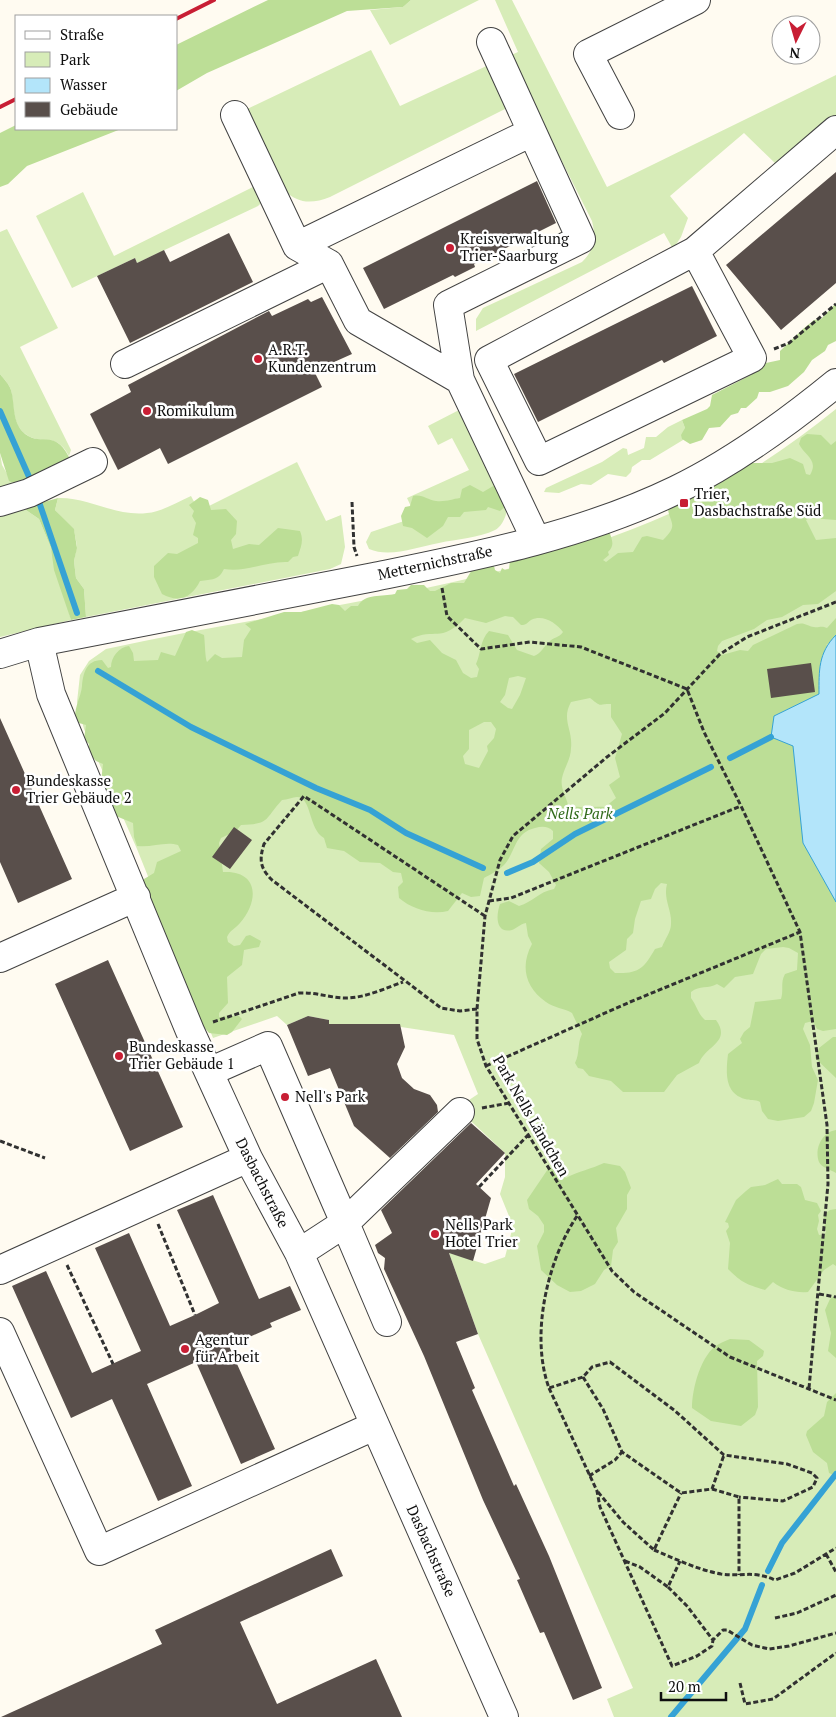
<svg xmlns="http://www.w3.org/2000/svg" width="836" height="1717" viewBox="0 0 836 1717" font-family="'PT Serif',serif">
  <rect width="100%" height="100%" fill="#fffbf1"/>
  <path fill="#d7ecb8" d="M411 0H479L390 45 370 10 403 7Z
    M495 0H512L607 187 836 75V115L777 165 744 133 670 196 688 218 681 237 673 249 664 233 476 331V319L483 308 582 262C595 249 596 238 592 221L509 56 518 52Z
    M371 50 400 106 493 63 507 108 330 197C312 204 298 204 284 190L245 110Z
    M261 183 263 201 258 206 137 263 135 258 72 288 36 216 83 192 114 256Z
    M7 229 58 328 20 347 71 450 69 456C55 429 40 448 23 432 12 421 14 404 11 390 9 384 4 379 0 374V232Z
    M461 409C470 428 508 497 506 514 505 519 500 528 495 530 479 538 457 539 439 543 417 547 390 558 369 549L366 542 371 532 416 517 407 498 469 470 452 438 438 445 428 426Z
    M836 409V1717H614L607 1699 633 1688 478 1334 449 1253 485 1264 505 1257 513 1226 500 1194 505 1177V1153L457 1108 478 1094 454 1035 401 1027 398 1024 328 1030 329 1020 308 1016 287 1025 277 1016 213 1038 137 849 84 729 77 702 80 675 89 661 106 649C292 608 496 591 671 513 731 486 785 450 836 409Z
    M682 420 685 428 683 440 650 460H642L632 467 631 472 626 477 608 474 591 485 581 484 559 493 544 492 546 488 602 462 623 448 627 449 628 455 644 448 646 437H656L668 427Z
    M0 453 2 465 13 484 0 489Z
    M297 462 326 521 341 515 345 547 341 564 330 569 86 617 84 589 76 578 74 561 77 546 74 530 55 510 58 498C88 497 117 517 147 513 162 512 177 502 191 496L199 511Z
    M23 508 39 519 51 548 71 620 0 637V517Z"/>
  <path fill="#bcde96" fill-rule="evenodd" d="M268 0H411L403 7 347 11 207 73 176 91V45Z
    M16 125V129H121L27 166 8 184 0 187V133Z
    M836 303V341L828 345 825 351 812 360 804 372 788 386 770 392H759L757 398 746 408H741L738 413 731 415 720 427 709 428 702 440 690 444 682 439 681 435 685 428 682 420 707 409 710 406 712 395 751 375 766 363 780 360V351L803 329 814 320 821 319Z
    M0 374C4 379 9 384 11 390 15 404 12 419 22 431 39 449 54 427 69 457L62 467 21 486 9 481 0 453Z
    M807 434 821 435 831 445 836 441V520L810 518 806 520 816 540 836 538V591L818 604 803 605 782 617 767 620 754 629 722 641 718 646 717 651 722 655 740 650 748 651 753 645 797 624C805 622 807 626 814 627 819 628 821 625 827 628L836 618V638L826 645 836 646V1029L823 1031 817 1029 813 1021 805 1023 803 1029 810 1045 812 1067 818 1080 814 1103 811 1111 804 1117 778 1121 768 1119 762 1111 760 1102C755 1099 750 1101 745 1099 724 1093 726 1072 728 1054L742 1043 740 1039 744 1032 750 1027 755 1002 781 999C784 989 780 983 785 974L797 970 798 953 789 948 783 947 766 949 761 954 753 974 735 977 724 988 717 984C708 989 700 985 691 992V998C697 1006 698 1014 705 1020H716C732 1042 705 1046 699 1063L677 1075 664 1092H623L611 1081 589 1076 583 1069 578 1068 575 1063C580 1053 577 1044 582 1034L572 1013C564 1008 554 1008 546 1002 525 987 520 966 532 944L528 936 526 923C520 924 517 928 512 930 495 934 496 915 500 904L509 901 519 906C533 902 538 892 554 889L556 885 549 872 539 863 541 849 553 839V831C548 826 542 826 535 828 514 833 516 852 504 865 498 871 491 874 484 878L480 896 471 897 462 893 448 911C431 915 412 909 399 898L398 887 403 882 401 873 393 872 380 863 360 862 344 851 327 848 324 838C308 829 312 797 297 797 293 797 287 800 282 800 264 820 270 824 241 825L236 831 221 838 219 843 223 872C258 870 260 900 240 923 235 929 230 930 227 937L228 942 234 946 240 945 246 936 250 935 261 941 259 947 244 950 242 965 227 977 228 1003 219 1013V1017L239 1016 242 1019 232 1032 227 1035 209 1033 196 1018 180 970 142 887 144 879 154 873 157 862 181 851 178 845C165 841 151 848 137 846L134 837 133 823 111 814 101 782 103 764 96 761 88 752 89 744 84 739 86 725 79 723 75 718C75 705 81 697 82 686 83 674 86 660 102 660L108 668 111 667C111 657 119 647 129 646L133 653 134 661 158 660 161 652 175 656 186 632 192 630 204 635C205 641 205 658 207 662L215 654 222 658 242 657 244 640 251 629 245 624 284 612H301L332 604 339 605 345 611 351 606H358C365 593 382 597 395 594L397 590 407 589 411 585H424L430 591H435L451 583H464L473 568 493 562 495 570 500 573 502 568 505 570 509 569 510 560 609 530C611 539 616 544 608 552L609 555 603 560 606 562 618 553 633 552 642 537 647 536 663 540C681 523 667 522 668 505L694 494 698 498 692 509 700 510 703 500 708 495 705 488 749 463H772L790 458 803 464 806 474 810 475C819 460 805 456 799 444L801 438ZM505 616 513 617 521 625C526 625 527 623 531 620 543 614 556 623 563 632 559 638 553 637 549 642 543 647 542 653 534 656L517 650 508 635 489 631C480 640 481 653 476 664L479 669 477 677 471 678 463 673 456 660 442 653 430 640 417 643 411 639C435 627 440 644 465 618L486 623ZM518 676 526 678 520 695 512 709 508 708 500 702 505 695 509 678ZM590 698C604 709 597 703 611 704V717L622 734 615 758 620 777 609 785 616 798 605 807C591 806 581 809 568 805 566 796 560 788 562 778 564 768 571 759 571 748 573 729 561 720 571 702ZM484 722H491L496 729 494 738 487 746 488 751 479 768 465 764 463 756 469 749V730ZM661 883 667 884C663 899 672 910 671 924 671 932 665 939 662 947L655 949C644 968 639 974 615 973L610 968 609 962 626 950 627 939 633 933 635 919 641 901 651 899 655 889Z
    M470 485 483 492 495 485 507 505 500 511 488 507 486 510 464 512 460 517H448L443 526 427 538 412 528 403 526 401 516 405 507 410 506 413 496C423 494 427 500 436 501 446 502 452 499 460 498L462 489Z
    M200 497 208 500 211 510 226 509 237 521 236 534 231 540 233 549 249 544 259 545 278 528 300 531C304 541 301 546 298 556L293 557 288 562C266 561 245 573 224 569 218 581 212 579 200 581 193 596 180 604 162 594L154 577V566L168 553 177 554 198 543V538L193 535 196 523 192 516 194 511 189 505Z
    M58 498 55 510 74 529 77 548 74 561 76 578 84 589 86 617 71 620 54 570 51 548 39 519 23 508Z
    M833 1037H836V1078L815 1058 819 1048Z
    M836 1130V1173C831 1170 821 1167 819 1162 814 1149 822 1132 836 1130Z
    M604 1163 620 1166 625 1172 631 1188 627 1195V1209L616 1228 618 1242 613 1250 611 1266 604 1270 595 1284 581 1291 570 1292 557 1285 541 1270 537 1246 544 1232V1225L538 1216 529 1209 527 1200 548 1169C555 1167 561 1173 566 1178 579 1171 591 1169 604 1163Z
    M778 1179 782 1184H797L801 1187 805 1200 817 1203 821 1211 818 1215 819 1221 817 1229 819 1235 825 1234 826 1231 823 1228 826 1223 823 1215 830 1210 836 1209V1266L833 1264 824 1270 808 1292C796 1293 783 1290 773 1282L765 1290C746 1284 742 1283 728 1269L730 1243 726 1231 729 1227 728 1223 725 1222 736 1200 746 1191 751 1187 765 1185Z
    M836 1295V1358L828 1351 831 1333 825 1310 830 1299Z
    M730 1339 749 1340 764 1351 763 1356 757 1361 758 1407 755 1415 741 1426 711 1421 692 1408C692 1389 701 1353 719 1344 722 1342 726 1341 730 1339Z
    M836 1393V1476L829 1473 827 1463 813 1452 806 1435 807 1431 824 1416 827 1402Z"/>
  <path fill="#b3e5fa" stroke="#35a2d5" d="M836 635V902L803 843 793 746 771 737 774 716 819 694C819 671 818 653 836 635Z"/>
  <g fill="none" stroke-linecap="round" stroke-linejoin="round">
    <path stroke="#35a2d5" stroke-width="6" d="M0 411 30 479
      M37 496 77 613
      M98 671 191 727 316 788 370 810 406 833 483 868
      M730 758 771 737
      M507 873 533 862 575 834 711 767
      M768 1571 782 1543 836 1474
      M671 1717 745 1629 762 1585"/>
  </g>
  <path fill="#594f4b" d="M836 172V283L781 330 726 265Z
    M537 181 556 223 474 264 475 267 455 277 453 275 384 309 363 268Z
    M229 233 253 282 130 343 97 276 135 258 137 263 164 250 170 262Z
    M692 286 717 336 664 363 662 360 538 422 514 374Z
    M322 297 352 354 314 371 322 387 168 464 160 448 118 470 90 414 131 392 128 385 269 311 272 316 308 299 311 302Z
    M811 663 815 692 771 698 767 669Z
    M0 718 72 879 18 903 0 862Z
    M234 827 252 840 230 869 212 857Z
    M108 960 183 1127 130 1151 55 984Z
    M308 1016 329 1020V1024H400L405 1047 397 1064 402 1078 414 1089 430 1095 437 1105 438 1112 390 1158 354 1126 330 1068 308 1076 287 1025Z
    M471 1123 505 1153 476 1184 491 1198 473 1261 449 1253 478 1334 456 1342 475 1388 472 1390 514 1486 516 1484 549 1556 602 1688 573 1700 544 1632 540 1633 517 1580 520 1579 483 1500 424 1356 384 1269 385 1258 378 1253 375 1245 392 1233 381 1210Z
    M213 1195 259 1299 290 1286 301 1310 270 1323 272 1327 229 1346 275 1449 241 1464 196 1362 147 1384 192 1486 158 1501 112 1399 71 1418 12 1286 46 1271 92 1373 141 1351 95 1248 129 1233 170 1326 195 1315 219 1303 177 1210Z
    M331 1549 343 1576 240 1622 277 1704 376 1659 402 1717H1L162 1644 155 1630Z"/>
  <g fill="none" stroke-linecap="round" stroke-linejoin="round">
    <g stroke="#424242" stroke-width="30">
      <path id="minor" d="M491 42 581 239 448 305 460 380 536 540
        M235 115 297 246
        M620 115 588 54 696 0
        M695 251 752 358 539 461 489 360 695 251 836 130
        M329 264 297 246 532 132
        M125 364 329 264 358 321 460 380
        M0 502 29 493 93 462
        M39 642 51 694 190 1031 248 1158 299 1253 504 1717
        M0 654 39 642C150 620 262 599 374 577 477 556 581 536 676 490 734 462 787 423 836 383
        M0 958 136 897
        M209 1072 268 1046 345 1223 299 1253
        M0 1270 248 1158
        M387 1322 345 1223 460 1112
        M0 1332 99 1551 374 1426"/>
    </g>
    <path stroke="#313131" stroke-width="3" stroke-dasharray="5 2.5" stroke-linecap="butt" d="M774 349 789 343 836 304
      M352 502 354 547 357 556
      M442 588 447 616 481 649 530 642 581 647 687 689 704 732 741 806 800 932 827 1125 828 1184 809 1388
      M836 602 747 637 720 654 665 713 607 757 513 836 500 860 485 916 477 1009V1039L486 1066 612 1271 634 1292 730 1357 836 1400
      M489 901 511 898 741 806
      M477 1009 460 1011 441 1008 272 880C260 868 259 860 264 844L304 796 485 916
      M213 1022 299 993C316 992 330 998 346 998 365 998 386 988 403 982
      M486 1066 630 1002 800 932
      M482 1108 509 1103
      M0 1141 45 1158
      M479 1187 528 1135
      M577 1216C547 1261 530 1336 549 1388L583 1377 592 1367 610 1362 674 1410 724 1455 787 1464 812 1473 817 1478 813 1487 783 1501 739 1497
      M158 1224 195 1315
      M67 1265 113 1364
      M819 1294 836 1297
      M583 1377 603 1409 622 1452 681 1493 712 1489 724 1455
      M549 1388 597 1491 600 1507 672 1666 697 1656 712 1646 713 1640
      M589 1476 615 1460 622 1452
      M712 1489 739 1497V1575
      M598 1492 623 1522 654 1550 681 1493
      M654 1550C676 1559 698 1570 721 1574 743 1577 752 1570 775 1580L795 1573 836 1548
      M826 1554 836 1572
      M625 1561 640 1567 668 1587 680 1561
      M668 1587 687 1606 713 1640 723 1630H727L752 1645 769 1649 789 1646 836 1633
      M775 1618 797 1613 836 1595
      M740 1683 745 1704 773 1699 836 1653"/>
    <use href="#minor" stroke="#fff" stroke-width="28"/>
    <path stroke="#c81e34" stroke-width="4" d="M176 19 214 0
      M0 107 16 99"/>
  </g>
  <g fill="#c81e34" stroke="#fff" stroke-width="2">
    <circle cx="450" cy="248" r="5"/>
    <circle cx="258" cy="359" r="5"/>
    <circle cx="147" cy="411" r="5"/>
    <rect x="679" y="498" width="10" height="10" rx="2.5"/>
    <circle cx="16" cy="790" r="5"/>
    <circle cx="119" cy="1056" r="5"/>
    <circle cx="285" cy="1097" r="5"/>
    <circle cx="435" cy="1234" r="5"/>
    <circle cx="185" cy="1349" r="5"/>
  </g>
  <g text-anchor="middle" stroke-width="5" stroke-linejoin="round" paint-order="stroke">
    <g font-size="15" fill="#0f0f0f" stroke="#fff" text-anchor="start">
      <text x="460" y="244">Kreisverwaltung<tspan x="460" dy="17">Trier-Saarburg</tspan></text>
      <text x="268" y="355">A.R.T.<tspan x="268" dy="17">Kundenzentrum</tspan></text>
      <text x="157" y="416">Romikulum</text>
      <text x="694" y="499">Trier,<tspan x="694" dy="17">Dasbachstraße Süd</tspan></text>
      <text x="26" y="786">Bundeskasse<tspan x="26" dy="17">Trier Gebäude 2</tspan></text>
      <text x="129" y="1052">Bundeskasse<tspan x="129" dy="17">Trier Gebäude 1</tspan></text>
      <text x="295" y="1102">Nell's Park</text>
      <text x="445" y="1230">Nells Park<tspan x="445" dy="17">Hotel Trier</tspan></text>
      <text x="195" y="1345">Agentur<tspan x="195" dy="17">für Arbeit</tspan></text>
    </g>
    <g font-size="15" fill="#0f0f0f" stroke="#fff">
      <text transform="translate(435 563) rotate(-12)" y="5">Metternichstraße</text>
      <text transform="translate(531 1116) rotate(60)" y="5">Park Nells Ländchen</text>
      <text transform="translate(262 1183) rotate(63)" y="5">Dasbachstraße</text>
      <text transform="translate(431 1551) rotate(66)" y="5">Dasbachstraße</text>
    </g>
    <g font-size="15" font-style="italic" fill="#326b1b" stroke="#fff">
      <text x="580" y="819">Nells Park</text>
    </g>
  </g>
  <rect x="15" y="15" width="162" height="115" fill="#ffffff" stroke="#9f9f9f"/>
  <rect x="25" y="31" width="25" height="8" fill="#ffffff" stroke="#9f9f9f"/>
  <text x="60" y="40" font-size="15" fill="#0f0f0f">Straße</text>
  <rect x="25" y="52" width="25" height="15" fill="#d7ecb8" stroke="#9f9f9f"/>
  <text x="60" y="65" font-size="15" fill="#0f0f0f">Park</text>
  <rect x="25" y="78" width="25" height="15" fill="#b3e5fa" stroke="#9f9f9f"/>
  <text x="60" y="90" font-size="15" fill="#0f0f0f">Wasser</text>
  <rect x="25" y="102" width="25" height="15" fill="#594f4b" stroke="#9f9f9f"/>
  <text x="60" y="115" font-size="15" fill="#0f0f0f">Gebäude</text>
  <g transform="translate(796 40) rotate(185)"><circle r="24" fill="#ffffff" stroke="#9f9f9f"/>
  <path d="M0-4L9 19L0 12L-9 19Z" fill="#c81e34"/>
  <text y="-8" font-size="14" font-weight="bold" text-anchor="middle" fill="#0f0f0f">N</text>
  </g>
  <path d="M661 1692v8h65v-8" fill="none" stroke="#0f0f0f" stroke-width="2.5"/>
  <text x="668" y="1692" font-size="15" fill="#0f0f0f" stroke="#ffffff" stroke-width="4" paint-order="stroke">20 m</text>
</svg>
